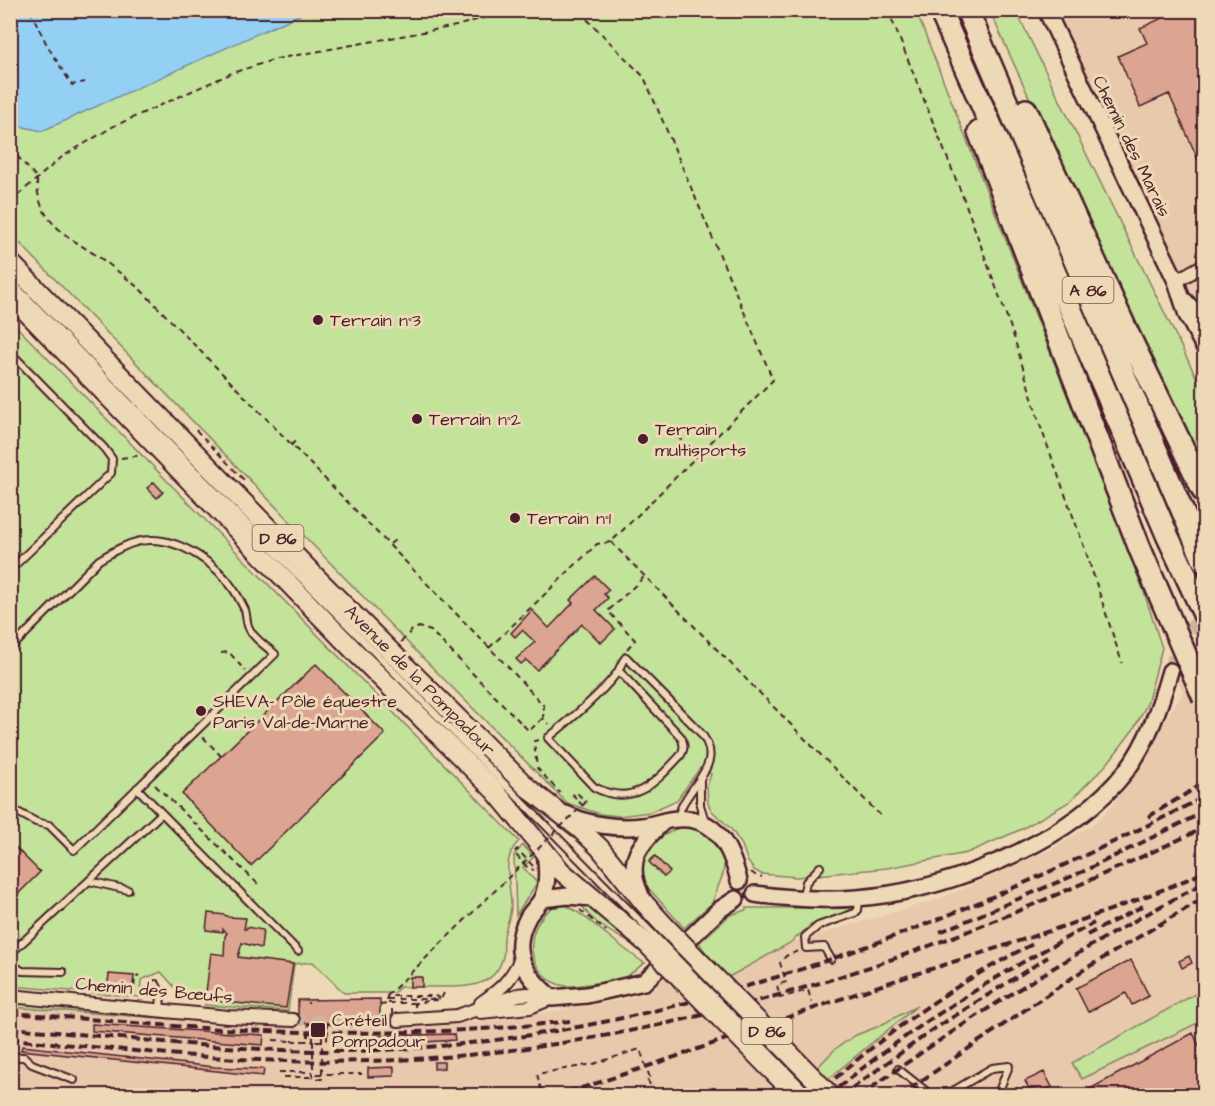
<svg xmlns="http://www.w3.org/2000/svg" width="1215" height="1106" viewBox="0 0 1215 1106" font-family="'Architects Daughter',sans-serif">
  <rect width="100%" height="100%" fill="#eed9b7"/>
  <filter id="ink" filterUnits="userSpaceOnUse"><feTurbulence type="fractalNoise" baseFrequency=".0167" numOctaves="2"/><feDisplacementMap in="SourceGraphic" scale="12" xChannelSelector="R" yChannelSelector="G"/><feConvolveMatrix kernelMatrix="1 2 1 2 8 2 1 2 1" color-interpolation-filters="sRGB"/></filter>
  <g filter="url(#ink)">
    <path fill="#e8c9ac" d="M1057 11H1204V370L1066 32Z
      M1204 632V1095H11L10 1007 230 1025 331 1028 397 1027 499 1020 621 1000 649 992 663 979H725L790 943 942 898 1048 851 1092 825 1113 805 1183 692 1168 663Z"/>
    <path fill="#c3e29a" stroke="#868062" stroke-width="1.5" d="M10 11H916L1143 589 1162 648 1147 704 1133 730 1107 764 1069 802 1022 829 967 853 887 868 797 877 761 874 754 870 748 862 742 845 731 829 712 811 708 804 707 786 711 774 700 768 677 800 650 812 619 816 600 814 567 803 408 643 11 234Z
      M990 11H1016L1204 393V474L1148 360Z
      M10 320 519 841C500 860 511 882 511 906 511 917 505 927 504 937 503 945 505 953 502 960 492 994 449 986 422 987V977H410V987H400L394 993H344L313 962 294 964 288 1011 205 1005 206 995 180 993 161 972 141 980 140 997 11 986Z
      M682 827 695 829 708 836 716 844 725 858 723 874 712 903 684 928 643 882 642 856C654 843 665 832 682 827Z
      M523 845 534 857 523 867 537 883 516 915 514 855Z
      M581 902C606 908 663 969 683 990L677 992C673 987 672 981 668 976 662 969 653 958 645 953 626 938 589 926 581 902Z
      M559 904C574 902 626 954 645 963 638 967 630 975 622 979 615 982 603 982 595 983 581 985 566 989 553 982 521 964 527 918 559 904Z
      M746 908H851L850 911 811 925 790 943 725 979 699 943 730 915 746 910Z
      M1204 989V1020L1082 1079 1072 1063Z
      M10 1001 153 1015 198 1021 11 1007Z
      M917 1006 828 1079 816 1069 835 1049 856 1035 877 1027Z"/>
    <path fill="#93d0f4" stroke="#7689a4" stroke-width="1.5" d="M10 11 11 10 308 11 42 131 19 126 11 121Z"/>
    <path fill="#dba591" stroke="#4a1f2b" stroke-width="1.5" d="M1180 10H1204V173L1169 94 1140 107 1118 56 1147 43 1140 28Z
      M1204 197V216L1197 200Z
      M154 482 163 492 157 498 147 488Z
      M595 576 609 590 604 594 608 598 596 610 615 629 601 643 582 624 537 670 526 660 521 664 516 659 535 642 522 630 515 637 511 633 532 610 549 628 573 603 570 600Z
      M316 664 385 734 251 866 182 794Z
      M13 845 40 872 12 900 10 847Z
      M655 856 670 872 664 877 649 862Z
      M208 913 225 915 228 917 246 918 244 929H246L247 927 263 930 261 948 242 943 238 957 293 964 286 1008 205 1000 211 953 224 955 225 936 227 933 223 929V932L206 930Z
      M1189 956 1192 963 1182 968 1179 961Z
      M1131 960 1149 996 1132 1005 1126 993 1088 1012 1076 988Z
      M109 974 134 976 132 993 107 991Z
      M410 977H422V987H410Z
      M380 999V1022L298 1023V1000Z
      M92 1024 264 1035 263 1045 92 1031Z
      M1193 1033 1204 1056V1096H1077Z
      M454 1034 455 1040 378 1045V1036Z
      M22 1046 215 1067 264 1069 263 1076 21 1050Z
      M434 1062H444V1068L434 1069Z
      M394 1067V1076L368 1077V1068Z
      M1044 1072 1052 1087 1038 1094 1035 1089 1031 1092 1025 1081Z"/>
    <g fill="none" stroke-linecap="round" stroke-linejoin="round">
      <path stroke="#cdb49b" stroke-width="12" stroke-dasharray="12 6" stroke-linecap="butt" d="M293 1020 364 1022 398 1020"/>
      <path stroke="#cdb49b" stroke-width="15" stroke-dasharray="15 8" stroke-linecap="butt" d="M1170 671 1183 638 1204 616"/>
      <g stroke="#4a1f2b" stroke-width="10">
        <path id="service" d="M1051 19 1063 13
          M10 280 214 490 654 935
          M10 352 104 448 112 459 111 473 10 570
          M10 649 99 560C114 551 132 540 150 540 181 539 218 565 234 590 238 596 242 604 245 610 247 616 246 623 249 628 253 638 267 647 275 654L74 850 49 825 36 822 10 808
          M619 671 681 737C684 744 685 749 680 756 655 783 633 808 594 787L548 738C571 719 598 697 617 673 621 667 621 662 626 657L699 731C723 758 701 775 686 799 682 804 680 811 678 817
          M700 780V805L705 821
          M137 788 298 951
          M89 881 128 890
          M802 899 806 882 820 867
          M10 954 161 814
          M831 959 824 947 806 948 805 937 818 926 855 913 858 910 859 900
          M10 963 22 971 63 972
          M156 984 161 994 160 1010
          M10 1057H24L32 1064 74 1080
          M898 1069 932 1096
          M937 1096 946 1095 992 1068 1009 1066 997 1096"/>
      </g>
      <g stroke="#4a1f2b" stroke-width="16">
        <path id="minor" d="M1176 281 1204 265
          M10 996 228 1017 293 1020
          M481 1003C501 989 510 981 521 959
          M481 1012 530 1007 552 998
          M398 1020 457 1016 518 995 527 994 552 998"/>
      </g>
      <g stroke="#4a1f2b" stroke-width="20">
        <path id="tertiary" d="M1046 10 1176 281 1187 315 1204 347
          M1185 301 1204 322
          M566 814C589 825 617 829 642 826 654 825 666 819 678 819 717 816 731 849 739 881
          M545 852C547 866 549 884 542 898 539 905 532 910 528 917 509 952 525 976 552 998L587 995 644 982 719 910 736 899
          M640 893C625 860 640 844 664 821
          M755 894C851 908 930 894 1017 853 1059 833 1097 808 1126 771 1148 742 1160 706 1170 671
          M542 899 568 896 592 898"/>
      </g>
      <g stroke="#4a1f2b" stroke-width="22">
        <path id="primary" d="M10 262 319 580 528 788 580 829 600 848 645 904 665 926
          M10 295 358 655 495 791 561 871 646 943"/>
      </g>
      <g stroke="#4a1f2b" stroke-width="26">
        <path id="motorway" d="M940 10 1028 210 1168 537 1204 614
          M967 10 1204 561
          M1026 110 1129 336 1204 492
          M979 132 1140 549"/>
      </g>
      <path stroke="#4a1f2b" stroke-width="2" stroke-dasharray="6 4.5" stroke-linecap="butt" d="M30 10 48 47 72 85 85 82
        M888 10 965 202 1013 334 1040 425 1086 552 1122 663
        M10 148 37 178C36 222 67 236 99 257 113 267 126 278 140 289L511 670 544 706 543 718 549 724
        M10 202 62 157 114 126 232 73 276 59 456 26 510 10
        M10 242 17 249
        M670 429 697 456
        M196 430 244 480
        M291 446 295 441
        M121 458 142 455
        M611 542 880 815
        M390 544 395 540
        M401 642 411 631 419 627 431 631 529 731 543 718
        M489 648 597 544 611 542 773 380 644 77 578 10
        M627 649 635 640 608 611 644 577
        M221 653 229 652 245 671
        M203 737 221 756
        M539 740 534 741 537 768 560 793
        M155 785 259 885
        M583 806 573 795 576 792 586 802
        M533 866 517 849 514 853 528 868 534 870
        M751 872 755 875 762 877
        M580 910 606 931
        M798 951 786 956 780 963 786 982 777 985 780 998 808 990 812 1003
        M133 997 135 977 139 975
        M387 999H438
        M308 1002V1004
        M388 1003H415
        M380 1005 387 1004V996H435L441 999
        M415 1007V1003L441 999 444 993
        M327 1024V1041H346
        M273 1040 291 1041
        M291 1041H308V1024H328
        M315 1041H322
        M345 1041H369
        M279 1072H313
        M316 1074H362
        M284 1077H313
        M535 1096 542 1093 537 1074 593 1064 640 1049 650 1078 647 1079 656 1096"/>
      <use href="#service" stroke="#eed9b7" stroke-width="6"/>
      <use href="#minor" stroke="#eed9b7" stroke-width="12"/>
      <use href="#tertiary" stroke="#eed9b7" stroke-width="15"/>
      <use href="#primary" stroke="#eed9b7" stroke-width="18"/>
      <use href="#motorway" stroke="#eed9b7" stroke-width="21"/>
      <path stroke="#4a1f2b" stroke-width="4" stroke-dasharray="9 4.5" stroke-linecap="butt" d="M1148 817 1204 783
        M940 932 1082 872 1204 812
        M1087 935 1143 906
        M10 1013C70 1017 129 1023 188 1027 315 1035 444 1036 570 1021
        M10 1028C122 1037 234 1052 346 1051 649 1046 938 933 1204 797
        M10 1039C130 1050 249 1065 369 1061 560 1056 758 1010 937 943 1028 909 1116 869 1204 828
        M555 1096C665 1063 773 1021 882 985 990 949 1100 919 1204 872
        M815 1096C882 1036 954 983 1035 943
        M828 1096C910 1027 1000 973 1094 923
        M841 1096 934 1029 1048 957
        M860 1096C970 1016 1085 946 1204 883
        M899 1096 1085 969 1204 898"/>
      <g stroke="#4a1f2b" stroke-width="10" stroke-linecap="butt">
        <path id="service-bridge" d="M654 935 811 1096"/>
      </g>
      <g stroke="#4a1f2b" stroke-width="22" stroke-linecap="butt">
        <path id="primary-bridge" d="M665 926 831 1096
          M646 943 797 1096"/>
      </g>
      <g stroke="#4a1f2b" stroke-width="26" stroke-linecap="butt">
        <path id="motorway-bridge" d="M1140 549 1204 698"/>
      </g>
      <path stroke="#4a1f2b" stroke-width="2" stroke-dasharray="6 4.5" stroke-linecap="butt" d="M387 996 586 802
        M328 1024H392V1009
        M301 1041H313V1024
        M313 1041V1079H322V1024"/>
      <use href="#service-bridge" stroke="#eed9b7" stroke-width="6"/>
      <use href="#primary-bridge" stroke="#eed9b7" stroke-width="18"/>
      <use href="#motorway-bridge" stroke="#eed9b7" stroke-width="21"/>
    </g>
  </g>
  <g fill="#4a1f2b" stroke="#eed9b7" stroke-width="2">
    <circle cx="318" cy="320" r="6"/>
    <circle cx="417" cy="419" r="6"/>
    <circle cx="643" cy="439" r="6"/>
    <circle cx="515" cy="518" r="6"/>
    <circle cx="201" cy="711" r="6"/>
    <rect x="310" y="1022" width="16" height="16" rx="3"/>
  </g>
  <g text-anchor="middle" stroke-width="6" stroke-linejoin="round" paint-order="stroke">
    <g fill="#eed9b7" stroke="#7b5755" stroke-width="1.5">
      <rect x="1062.5" y="277" width="51" height="26" rx="4.5"/>
      <rect x="252.5" y="525" width="51" height="26" rx="4.5"/>
      <rect x="741.5" y="1018" width="51" height="26" rx="4.5"/>
    </g>
    <g font-size="16" font-weight="bold" fill="#4a1f2b">
      <text x="1088" y="296">A 86</text>
      <text x="278" y="544">D 86</text>
      <text x="767" y="1037">D 86</text>
    </g>
    <g font-size="18" fill="#4a1f2b" stroke="#eed9b7">
      <text transform="translate(1132 146) rotate(64)" y="6">Chemin des Marais</text>
      <text transform="translate(420 680) rotate(45)" y="6">Avenue de la Pompadour</text>
      <text transform="translate(154 990) rotate(5)" y="6">Chemin des Bœufs</text>
    </g>
    <g font-size="18" fill="#4a1f2b" stroke="#eed9b7" text-anchor="start">
      <text x="330" y="326">Terrain n°3</text>
      <text x="429" y="425">Terrain n°2</text>
      <text x="655" y="435">Terrain<tspan x="655" dy="21">multisports</tspan></text>
      <text x="527" y="524">Terrain n°1</text>
      <text x="213" y="707">SHEVA– Pôle équestre<tspan x="213" dy="21">Paris Val-de-Marne</tspan></text>
      <text x="332" y="1026">Créteil<tspan x="332" dy="21">Pompadour</tspan></text>
    </g>
  </g>
  <rect width="1215" height="1106" fill="none" stroke="#eed9b7" stroke-width="36"/>
  <rect x="18" y="18" width="1179" height="1070" fill="none" stroke="#4a1f2b" stroke-width="2" filter="url(#ink)"/>
</svg>
